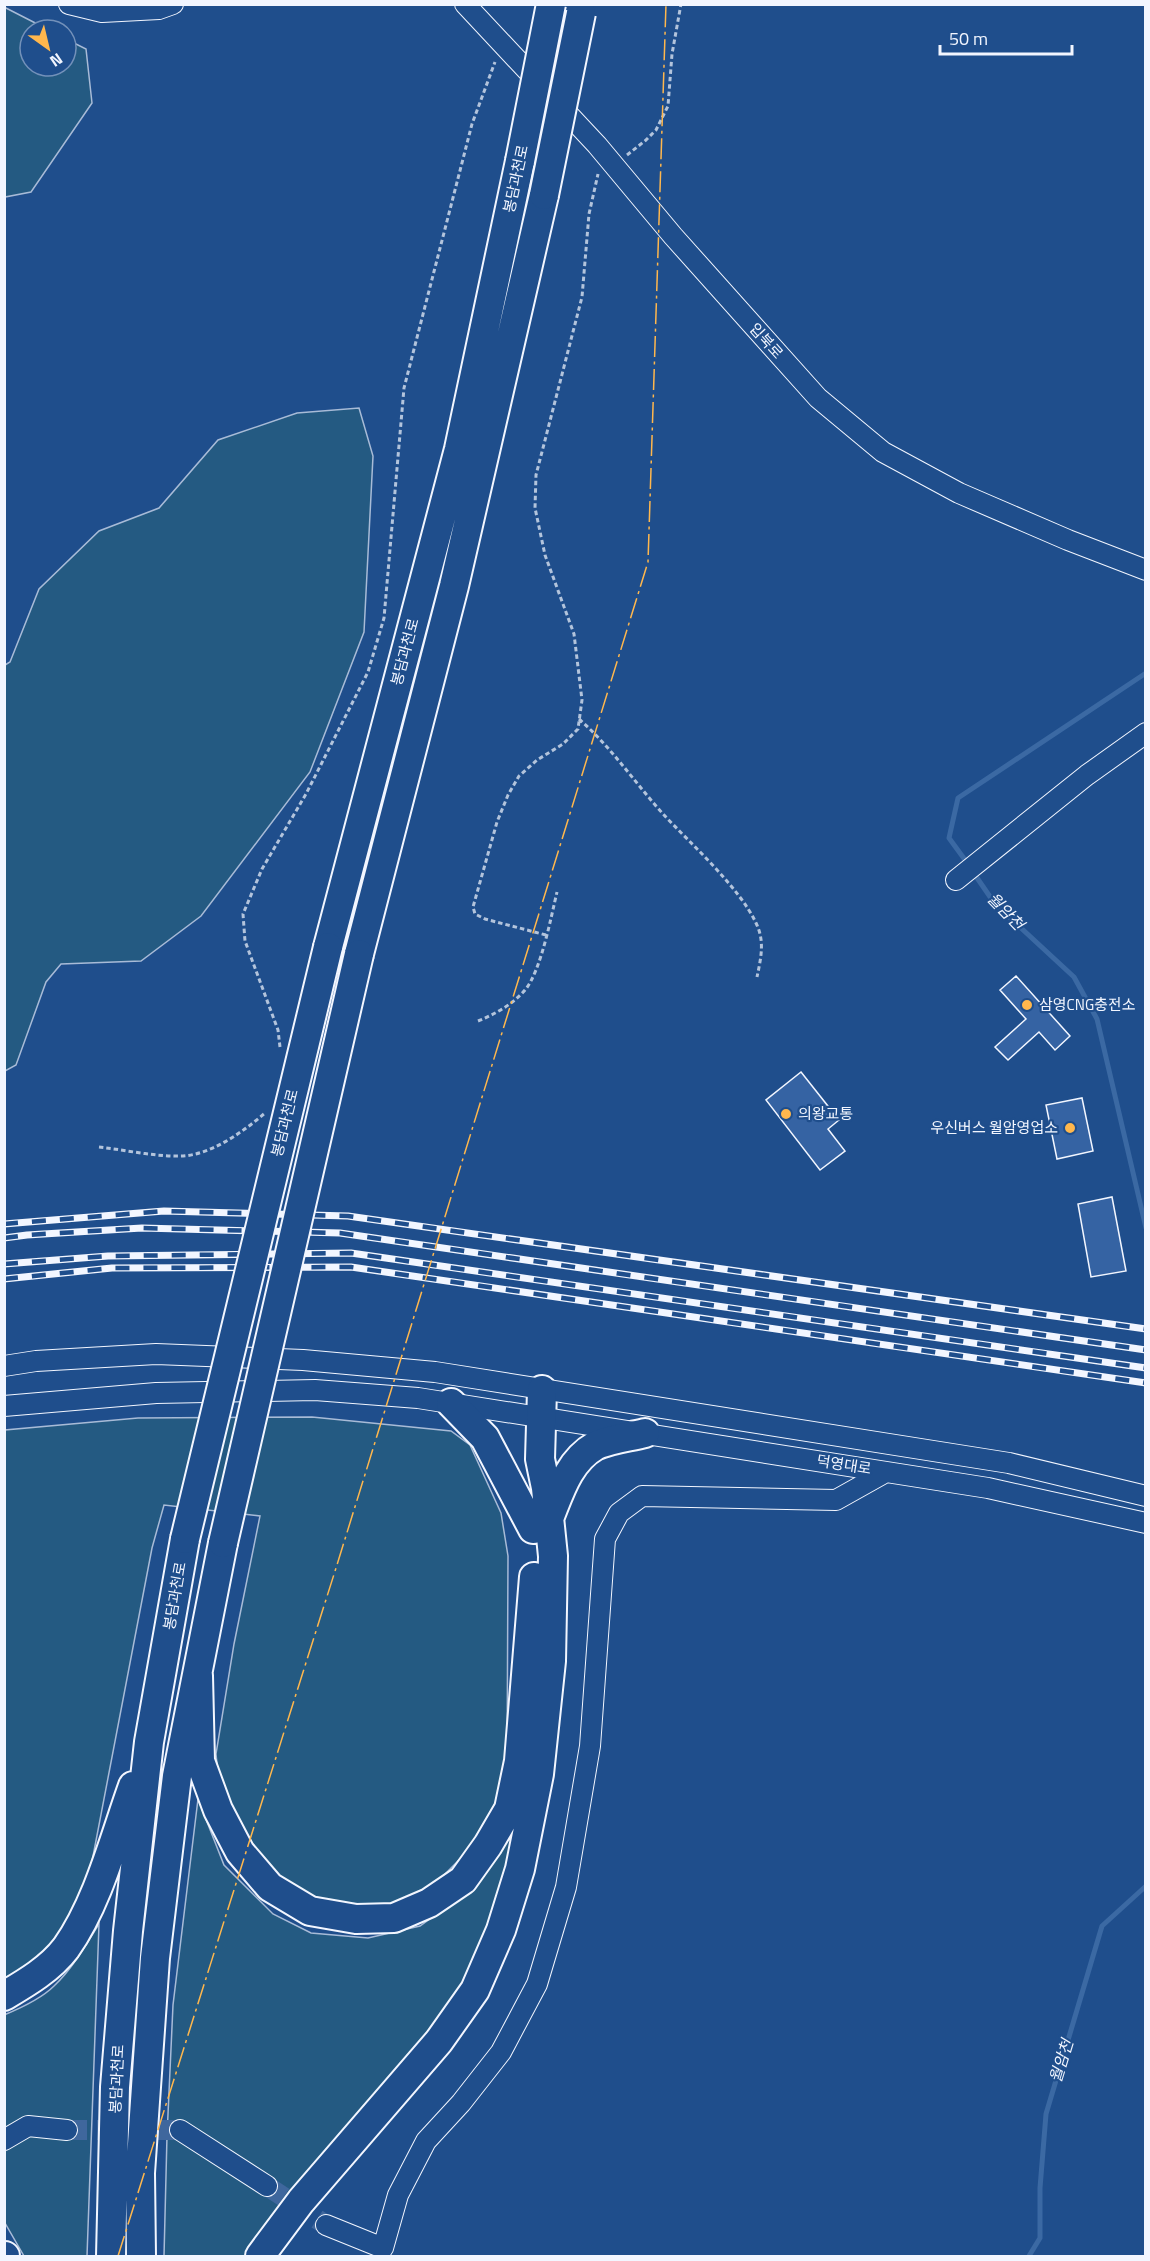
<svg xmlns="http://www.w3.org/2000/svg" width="1150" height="2261" viewBox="0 0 1150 2261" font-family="'Titillium Web','Noto Sans KR',sans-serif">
  <rect width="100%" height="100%" fill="#1f4e8c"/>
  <path fill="#245a82" stroke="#a8bbd7" stroke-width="1.5" d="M4 7 49 30H30V66H66V39L86 49 92 103 31 192 5 197Z
    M359 408 373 456 364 632 310 772 201 916 141 961 61 964 46 982 16 1065 5 1071V665L10 662 39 589 99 531 159 508 218 440 297 413Z
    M312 1417 451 1431 470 1445 501 1513 508 1556 507 1772 495 1804 467 1852 437 1882 412 1898 383 1908 329 1909 262 1867 221 1803 216 1754 234 1644 260 1516 164 1505 152 1548 90 1872 67 1928 41 1960 5 1984V1430L138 1418Z
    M198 1799 224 1865 273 1914 311 1933 368 1938 420 1926 460 1897 522 1806 496 1915 452 2003 251 2256H164L167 2136 173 2005Z
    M99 1924 87 2256H24L5 2223 4 2015C21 2008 41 1999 54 1986 72 1969 86 1945 99 1924Z"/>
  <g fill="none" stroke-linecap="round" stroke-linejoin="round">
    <path stroke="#3b69a3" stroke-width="5" d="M968 864 949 838 958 798 1146 673
      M973 872 995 904 1074 977 1097 1019 1146 1228
      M1029 2256 1040 2238V2188L1046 2114 1102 1926 1146 1886"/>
  </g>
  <path fill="#3563a3" stroke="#f2f6ff" stroke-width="1.5" d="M1016 976 1070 1036 1055 1050 1039 1032 1008 1060 995 1047 1026 1019 1000 990Z
    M801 1072 839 1120 828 1129 845 1151 820 1170 766 1100Z
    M1082 1098 1093 1151 1057 1159 1046 1105Z
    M1112 1197 1126 1271 1091 1277 1078 1204Z"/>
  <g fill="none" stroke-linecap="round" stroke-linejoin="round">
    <path stroke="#3f679d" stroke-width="20" stroke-dasharray="20 10" stroke-linecap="butt" d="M67 2130H180
      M267 2186 326 2225"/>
    <g stroke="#f2f6ff" stroke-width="22">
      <path id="minor" d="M69 4 102 12 159 9 173 4
        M465 4 597 145 673 236 818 398 883 452 959 493 1068 540 1146 570
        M956 880 1087 775 1146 733
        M4 1366 36 1361 156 1354 303 1360 435 1372 1009 1463 1146 1496
        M4 1406 156 1393 315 1390 418 1398 988 1488 1146 1523
        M180 2130 267 2186
        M4 2140 28 2126 67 2130
        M326 2225 383 2248 398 2195 426 2141 461 2103 501 2052 537 1984 566 1887 590 1746 605 1539 619 1513 642 1496 836 1500 886 1472"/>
    </g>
    <g stroke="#f2f6ff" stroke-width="32">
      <path id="highway" d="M328 947 459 449 520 161
        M359 954 454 586 544 195
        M451 1403 485 1438 533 1529
        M550 1516C560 1491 569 1461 595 1446 609 1439 630 1437 645 1433
        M198 1676 200 1761 218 1810 240 1852 270 1887 310 1911 356 1919 394 1918 429 1903 463 1880 488 1845 509 1809 519 1761 534 1577
        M4 1996C26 1983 50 1969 66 1948 98 1903 114 1839 133 1786
        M4 2256H5
        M111 2256 115 2087 128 1931 149 1742 185 1539
        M141 2256 140 2173 155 1958 177 1776 223 1543
        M260 2256 301 2201 439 2041 475 1990 501 1930 520 1869 539 1774 551 1661 553 1556 546 1488 540 1459 542 1390"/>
    </g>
    <path stroke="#b3c4dc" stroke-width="3" stroke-dasharray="4.5 3" stroke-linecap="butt" d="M627 155 646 140 656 130 668 106 672 54 681 4
      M579 719C612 748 635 783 664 815 692 845 739 887 756 923 765 941 761 958 757 977
      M546 935 485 919 475 914 473 907 497 822 508 795 519 776 537 760 563 744 578 729 582 700 574 634 545 555 535 508 536 475 582 297 589 214 598 174
      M478 1021C495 1014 512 1005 525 990 541 971 551 917 557 892
      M280 1047 278 1030 245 941 243 914 262 869 306 794 368 672 384 618 404 388 472 124 495 62
      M99 1147C126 1150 155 1157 183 1156 212 1154 243 1132 265 1113"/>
    <use href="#minor" stroke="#1f4e8c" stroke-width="20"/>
    <use href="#highway" stroke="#1f4e8c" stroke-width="28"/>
    <g stroke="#f2f6ff" stroke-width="7">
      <path id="rail" d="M4 1224 164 1211 348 1216 1146 1329
        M4 1238 27 1235 142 1228 340 1233 1146 1350
        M4 1264 108 1256 351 1253 1146 1368
        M4 1279 112 1268 351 1267 1146 1383"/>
    </g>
    <use href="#rail" stroke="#1f4e8c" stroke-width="4.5" stroke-dasharray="14" stroke-linecap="butt"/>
    <g stroke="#f2f6ff" stroke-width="32" stroke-linecap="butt">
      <path id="highway-bridge" d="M520 161 551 4
        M544 195 581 13
        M185 1539 328 947
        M223 1543 359 954"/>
    </g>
    <use href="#highway-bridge" stroke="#1f4e8c" stroke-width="28"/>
    <path stroke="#ffb74d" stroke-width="1.5" stroke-dasharray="21 4.5 3 4.5" stroke-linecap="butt" d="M118 2256 336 1568 648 562 666 4"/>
  </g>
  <g fill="#ffb74d" stroke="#1f4e8c" stroke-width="2">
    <circle cx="1027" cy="1005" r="6"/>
    <circle cx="786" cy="1114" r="6"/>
    <circle cx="1070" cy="1128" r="6"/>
  </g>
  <g text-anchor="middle" stroke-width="4.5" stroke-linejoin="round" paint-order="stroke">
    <g font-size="15" fill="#f2f6ff" stroke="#1f4e8c">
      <text transform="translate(516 179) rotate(-78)" y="5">봉담과천로</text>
      <text transform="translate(766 341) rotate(48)" y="5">입북로</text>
      <text transform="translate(405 652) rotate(-75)" y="5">봉담과천로</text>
      <text transform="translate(285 1123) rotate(-76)" y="5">봉담과천로</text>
      <text transform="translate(844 1465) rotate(9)" y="5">덕영대로</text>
      <text transform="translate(175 1596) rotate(-80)" y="5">봉담과천로</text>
      <text transform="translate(117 2079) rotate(-87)" y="5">봉담과천로</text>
    </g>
    <g font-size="15" fill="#f2f6ff" stroke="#1f4e8c" text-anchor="start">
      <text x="1039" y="1010">삼영CNG충전소</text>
      <text x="798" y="1119">의왕교통</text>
      <text x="1058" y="1133" text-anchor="end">우신버스 월암영업소</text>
    </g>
    <g font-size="16" font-style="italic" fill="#f2f6ff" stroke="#1f4e8c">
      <text transform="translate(1006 911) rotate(46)" y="6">월암천</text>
      <text transform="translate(1061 2061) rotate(-73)" y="6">월암천</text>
    </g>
  </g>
  <rect width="1150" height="2261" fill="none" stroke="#f2f6ff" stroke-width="12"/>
  <g transform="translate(48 48) rotate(146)"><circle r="28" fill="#1f4e8c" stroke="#7391ba" stroke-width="1.5"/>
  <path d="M0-4.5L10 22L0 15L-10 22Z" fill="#ffb74d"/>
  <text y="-9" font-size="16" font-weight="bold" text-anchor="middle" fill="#f2f6ff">N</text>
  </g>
  <path d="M940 45v9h132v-9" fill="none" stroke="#f2f6ff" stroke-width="3"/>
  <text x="949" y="45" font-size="18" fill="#f2f6ff" stroke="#1f4e8c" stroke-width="4.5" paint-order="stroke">50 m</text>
</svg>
